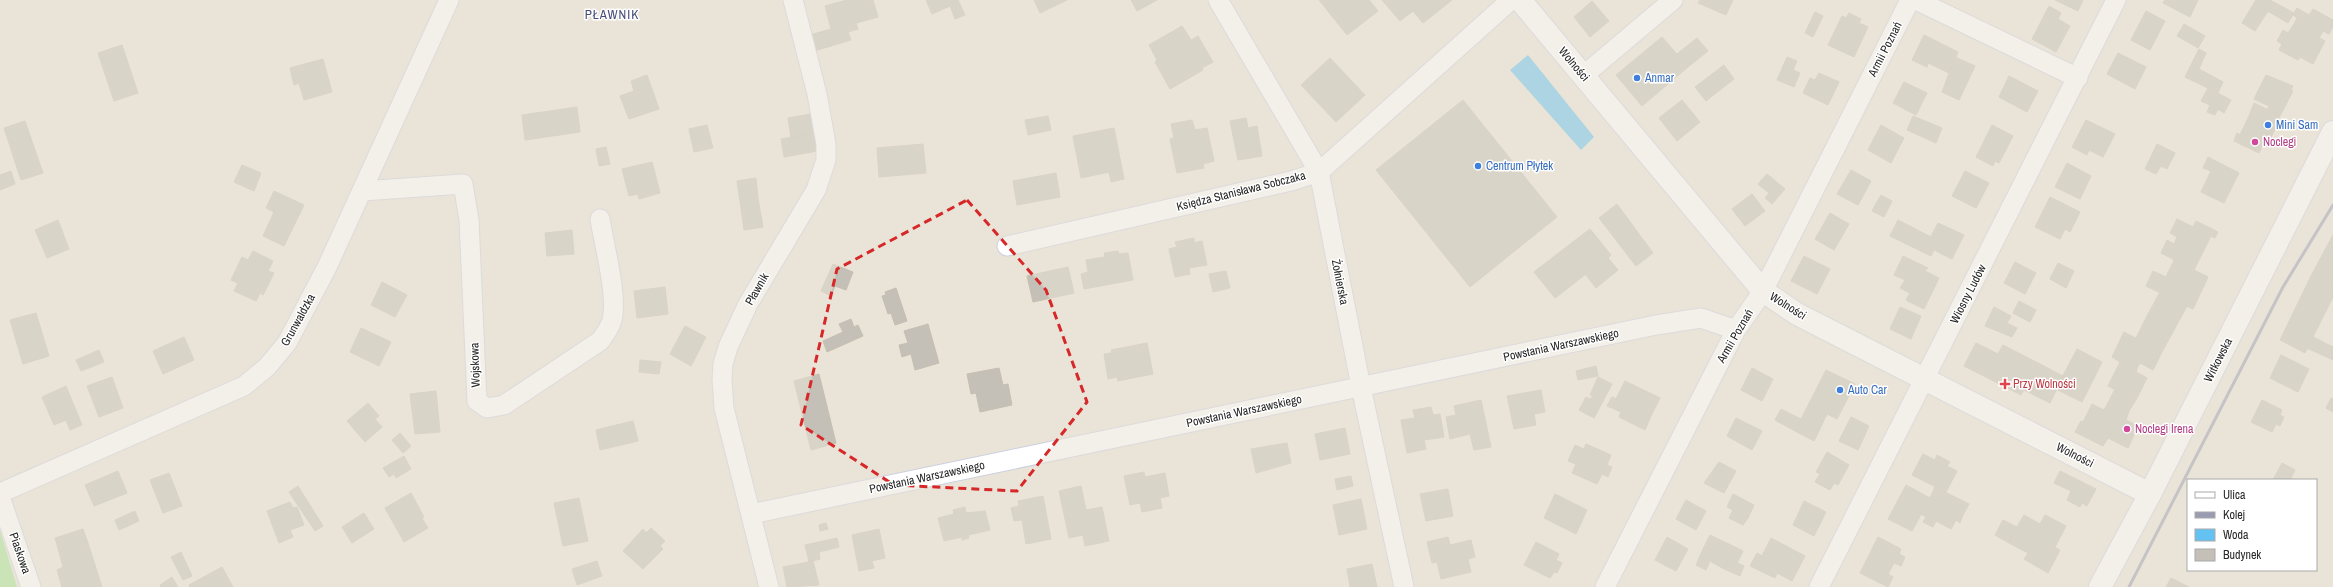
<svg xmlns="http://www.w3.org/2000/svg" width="2333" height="587" viewBox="0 0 2333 587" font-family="'Archivo Narrow',sans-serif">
  <rect width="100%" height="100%" fill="#eae3d7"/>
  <path fill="#a7e490" d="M0 530 17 587H0Z"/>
  <path fill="#64c2f2" d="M1528 55 1594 137 1581 150 1510 70Z"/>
  <path fill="#c5c0b7" stroke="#c5bfb1" d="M847 0H873L878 17 856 23 858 29 848 32 851 40 814 51 810 35 831 29 825 6Z
    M926 0H958L965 15 955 19 950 6 932 14Z
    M1034 0H1067L1040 13Z
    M1131 0H1157L1137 11Z
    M1319 0H1369L1378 11 1347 35Z
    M1382 0H1452L1423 23 1413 11 1400 21Z
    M1700 0H1733L1726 15 1698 3Z
    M2055 0H2083L2078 11Z
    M2165 0H2198L2190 17 2163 3Z
    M2256 0H2270L2294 13 2288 23 2254 3Z
    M1592 1 1609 21 1590 37 1574 17Z
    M2254 3 2268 11 2255 31 2242 23Z
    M2049 6 2061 13 2058 19 2070 26 2056 52 2032 39Z
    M2297 8 2309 15 2313 9 2333 20V27L2329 34 2323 31 2319 38 2294 24 2297 18 2293 15Z
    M2146 11 2165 21 2150 50 2131 40Z
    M1815 12 1823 16 1813 37 1805 33Z
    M1849 13 1861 19 1859 23 1868 27 1854 57 1828 45 1842 16 1846 18Z
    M2184 24 2205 36 2198 48 2177 36Z
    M2294 24 2325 41 2313 64 2300 57 2298 60 2279 50 2282 44 2277 41 2283 30 2288 33Z
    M1182 26 1191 40 1198 36 1213 62 1202 68 1203 70 1170 89 1155 62 1157 60 1149 45Z
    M1924 35 1958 52 1949 73 1928 63 1927 67 1912 60Z
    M1662 37 1688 67 1642 106 1616 75Z
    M1697 38 1708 51 1688 67 1677 54Z
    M122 45 138 93 114 101 98 53Z
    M2199 49 2206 53 2199 69 2223 82 2218 93 2185 77Z
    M2118 53 2146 67 2135 89 2107 74Z
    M1787 57 1797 61 1793 70 1800 73 1794 87 1777 80Z
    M1955 57 1975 66 1959 100 1942 92Z
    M1330 58 1365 95 1336 122 1301 85Z
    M323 59 332 92 304 100 299 83 294 85 290 68Z
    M1724 65 1734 79 1706 101 1695 87Z
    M1819 73 1839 82 1828 105 1803 93 1810 78 1815 80Z
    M647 75 659 109 629 119 620 96 634 91 631 81Z
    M2266 75 2293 86 2291 90 2293 91 2280 116 2267 110 2269 106 2254 99Z
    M2009 76 2038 91 2027 112 1999 97Z
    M1904 82 1927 93 1916 115 1893 103Z
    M2208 88 2231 100 2224 113 2218 109 2215 115 2207 112 2210 105 2201 101Z
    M1463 100 1557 217 1470 287 1376 170Z
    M1682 100 1700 122 1677 141 1659 118Z
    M2254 103 2280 116 2275 129 2249 116Z
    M577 107 580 132 525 140 522 115Z
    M811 114 814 133 791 138 788 118Z
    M1048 116 1051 130 1028 135 1025 120Z
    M1913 116 1942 128 1936 143 1907 130Z
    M2249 116 2275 129 2267 146 2263 144 2259 153 2234 141 2237 133 2240 135Z
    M1246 118 1248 128 1257 126 1262 156 1238 160 1230 121Z
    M1192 120 1195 130 1207 128 1214 161 1203 164 1204 168 1177 173 1170 139 1174 138 1171 124Z
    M2086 120 2115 134 2103 157 2089 150 2087 155 2072 147Z
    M25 121 43 173 21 180 4 128Z
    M707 125 713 148 694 152 689 129Z
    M1881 125 1904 138 1891 163 1868 150Z
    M1992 125 2013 136 1999 163 1995 161 1993 166 1976 157Z
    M1114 128 1124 179 1111 182 1109 172 1081 178 1073 136Z
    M814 133 817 151 784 157 781 139Z
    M923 144 926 173 879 177 877 148Z
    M2157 144 2175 153 2167 169 2161 166 2156 174 2145 169Z
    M606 147 610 164 599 166 596 149Z
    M2208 157 2239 173 2224 203 2201 192 2211 171 2203 168Z
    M652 162 660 193 639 199 638 194 629 196 622 169Z
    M2067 163 2091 176 2080 199 2055 187Z
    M242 165 261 173 254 191 234 182Z
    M1851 170 1871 181 1858 205 1837 194Z
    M11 171 15 184 0 190V175Z
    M1965 171 1989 183 1976 208 1952 196Z
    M1056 173 1060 197 1017 205 1013 181Z
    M1767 174 1785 189 1772 204 1765 198 1769 193 1758 184Z
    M756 178 758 198 740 201 737 181Z
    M274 191 304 205 284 246 263 236 274 212 266 208Z
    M1752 194 1765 211 1745 226 1732 209Z
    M1881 195 1892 201 1884 217 1872 211Z
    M2050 197 2080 212 2070 232 2065 229 2060 239 2035 227Z
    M758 198 763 227 744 230 740 201Z
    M1617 204 1653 253 1636 266 1599 218Z
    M1830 213 1849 224 1834 250 1815 239Z
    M2177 219 2193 227 2196 221 2218 232 2215 238 2211 236 2194 270 2161 253 2167 240 2174 244 2177 237 2170 233Z
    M58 220 69 249 47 258 35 230Z
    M1898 220 1931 237 1926 246 1934 250 1931 256 1890 236Z
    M1938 223 1964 235 1952 259 1926 246Z
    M1590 229 1611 255 1608 258 1618 270 1596 288 1565 248Z
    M572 230 574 254 547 256 545 233Z
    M2333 235V288L2311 276Z
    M1194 238V243L1202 241 1207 265 1189 268 1190 274 1175 277 1169 249 1177 247 1175 242Z
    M1565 248 1586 274 1555 298 1534 272Z
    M253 251 273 261 268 271 274 273 263 295 260 293 256 301 234 291 238 283 231 280 242 257 248 260Z
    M1118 251 1119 254 1128 253 1133 280 1084 289 1081 274 1088 272 1086 260 1105 257 1104 253Z
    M1804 256 1830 269 1817 294 1791 281Z
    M1903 256 1928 268 1925 271 1939 278 1924 309 1906 300 1910 293 1900 288 1905 280 1894 275Z
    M2174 260 2208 277 2193 309 2146 286 2153 271 2166 277Z
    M2015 262 2036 273 2025 294 2004 283Z
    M2058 263 2074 271 2066 288 2050 279Z
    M833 264 853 272 846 290 835 286 831 296 821 291Z
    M1068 267 1074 293 1033 302 1027 276Z
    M1226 271 1230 288 1213 292 1209 274Z
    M2311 276 2333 288V297L2305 353 2280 340Z
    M382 282 407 295 395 317 371 305Z
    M665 287 668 314 637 318 634 291Z
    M896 288 907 321 895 325 891 313 888 314 882 296 886 295 885 292Z
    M2160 292 2187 306 2174 330 2147 316Z
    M2019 301 2036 310 2030 322 2013 313Z
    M1900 307 1921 316 1911 339 1890 329Z
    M1994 307 2011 316 2007 323 2017 328 2012 337 1985 326Z
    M36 313 49 356 23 364 10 320Z
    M2147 316 2174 330 2162 352 2136 338Z
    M851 319 854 327 858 325 863 336 827 352 823 341 843 332 839 324Z
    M928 324 939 363 915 370 911 354 902 357 899 345 908 343 904 331Z
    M685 326 706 337 691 366 670 354Z
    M361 328 391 342 379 366 350 352Z
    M2124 332 2162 352 2153 370 2140 363 2138 366 2122 358 2120 362 2112 357Z
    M184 337 194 360 163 374 153 351Z
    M2313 337 2333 347V360L2307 348Z
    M1147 343 1153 374 1118 381 1117 377 1108 379 1104 354 1112 353 1111 350Z
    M1976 343 1998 354 2003 345 2038 363 2021 395 1964 366Z
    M2077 349 2102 362 2082 402 2056 389Z
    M99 350 104 362 81 371 76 360Z
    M2281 355 2309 369 2298 392 2270 378Z
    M2122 358 2138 366 2136 372 2147 378 2136 400 2108 386Z
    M640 360 661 362 659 374 639 372Z
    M2038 363 2063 376 2050 403 2024 390Z
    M1596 366 1598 376 1578 380 1576 371Z
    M999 368 1003 385 1008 384 1012 405 980 412 976 393 971 394 967 374Z
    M1752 368 1773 379 1762 401 1741 390Z
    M1826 370 1855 384 1837 419 1827 414 1814 441 1795 431Z
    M819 374 836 443 811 450 794 381Z
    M112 377 123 408 99 417 87 386Z
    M1598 377 1612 384 1601 405 1590 400 1593 395H1590Z
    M1625 381 1660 398 1651 416 1616 399Z
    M66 386 82 425 70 430 66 420 54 425 42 397Z
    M2115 389 2136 400 2129 411 2109 401Z
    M1541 390 1545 412 1534 414 1536 425 1514 429 1507 396Z
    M436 391 440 432 415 434 410 394Z
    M1586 397 1601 405 1594 418 1579 410Z
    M1612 397 1651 416 1645 430 1619 417 1621 412 1607 406Z
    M2331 398 2333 399V412L2326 408Z
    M1481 400 1491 447 1474 450 1470 434 1450 439 1446 417 1456 415 1454 406Z
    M2262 400 2282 410 2280 415 2284 417 2280 426 2276 424 2272 432 2251 422Z
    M2109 401 2129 411 2126 420 2138 426 2128 448 2108 438 2103 446 2075 432 2081 421 2083 422 2092 404 2104 410Z
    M368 403 379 416 375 419 382 427 365 442 347 421Z
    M1431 407 1433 415 1440 414 1444 437 1424 440 1426 449 1407 453 1401 420 1415 418 1413 410Z
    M1781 409 1801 419 1795 431 1775 420Z
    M1851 417 1869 426 1858 450 1839 441Z
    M1736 418 1762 431 1752 450 1727 436Z
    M633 421 638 441 600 450 596 430Z
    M1345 428 1350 454 1320 460 1315 434Z
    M400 433 411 446 403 453 392 440Z
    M1287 443 1291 463 1256 473 1251 449Z
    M1586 444 1611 455 1607 465 1612 467 1608 477 1602 474 1597 484 1572 473 1576 464 1568 461 1575 445 1584 449Z
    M1827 452 1849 465 1838 485 1834 483 1830 490 1815 482 1820 474 1816 472Z
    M1923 454 1935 460 1937 455 1950 462 1947 466 1957 471 1946 492 1912 475Z
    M404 456 411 469 396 478 394 474 389 477 383 468Z
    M1719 462 1736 471 1724 493 1704 483Z
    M2282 463 2295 470 2290 480H2273Z
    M118 471 127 493 94 506 85 485Z
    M2060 471 2096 489 2087 506 2082 503 2080 507 2067 500 2071 491 2054 483Z
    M1144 472 1145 477 1165 473 1169 496 1160 498 1162 508 1142 512 1140 503 1130 505 1124 476Z
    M169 473 182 506 163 513 150 480Z
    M1351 476 1353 486 1337 490 1335 479Z
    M1906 485 1930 498 1912 531 1888 519Z
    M298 486 323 526 315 531 289 492Z
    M1081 486 1086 510 1102 507 1109 541 1085 546 1083 535 1069 538 1059 491Z
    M1935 487 1969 504 1963 515 1930 498Z
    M1448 489 1453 516 1426 521 1420 494Z
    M411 493 424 517 422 518 428 528 404 542 385 508Z
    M1555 494 1587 510 1576 534 1544 518Z
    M1733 494 1754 505 1748 518 1727 507Z
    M1043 496 1051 539 1026 544 1022 520 1014 521 1011 508 1019 506 1018 501Z
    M579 498 588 541 563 546 554 503Z
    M1930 498 1963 515 1960 523 1956 520 1951 529 1936 521 1933 527 1923 522 1926 517 1921 514Z
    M1361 499 1367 529 1339 535 1333 505Z
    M1686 500 1706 511 1696 530 1676 519Z
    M1804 501 1826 512 1814 536 1793 525Z
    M290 502 293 508 297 507 304 525 290 530 293 537 279 543 267 511Z
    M965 507 966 513 985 511 990 530 968 535 969 538 962 540V537L944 541 938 518 954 514 953 510Z
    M1733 510 1748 518 1743 525 1729 518Z
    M135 511 139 521 119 530 115 520Z
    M364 513 374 529 352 543 342 527Z
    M2024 515 2040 524 2045 515 2066 526 2055 547 2017 527Z
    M2003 520 2017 527 2009 543 1995 535Z
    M826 523 828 529 820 531 819 525Z
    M2017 527 2060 550 2048 573 2024 559 2028 553 2009 543Z
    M651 528 665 541 660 546 663 549 643 569 623 551 643 529 646 533Z
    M83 529 88 543 59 552 55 538Z
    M879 529 885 558 872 561 874 568 859 571 852 535Z
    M1710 535 1735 547 1729 559 1704 547Z
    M1448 537 1450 545 1471 540 1475 557 1468 559 1471 572 1441 579 1437 562 1432 563 1427 542Z
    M1667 537 1688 549 1676 571 1655 560Z
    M1878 537 1901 549 1899 554 1905 557 1901 566 1894 563 1888 574 1893 577 1888 587 1860 573Z
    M837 538 839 547 819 552 820 559 809 562 805 545Z
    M1771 538 1805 556 1792 581 1777 573 1775 578 1750 566 1757 553 1762 556Z
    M1536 542 1559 554 1556 560 1562 563 1557 573 1554 572 1550 578 1524 565Z
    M88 543 102 587H62L57 570 63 567 59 552Z
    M1704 547 1729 559 1724 569 1710 561 1706 570 1696 565Z
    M1735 547 1743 551 1737 563 1729 559Z
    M181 552 192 576 183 580 171 557Z
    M1729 559 1744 566 1740 576 1724 569Z
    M597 561 602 576 577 585 572 569Z
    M813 561 819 585 787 587 783 567Z
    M1372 564 1377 587H1350L1347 569Z
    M222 567 233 587H190L189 585Z
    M172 577 178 587H161L160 585Z
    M2171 578 2189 587H2166Z"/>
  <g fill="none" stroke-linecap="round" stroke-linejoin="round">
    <g stroke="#cccfe1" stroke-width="21">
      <path id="minor" d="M1218 0 1319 172 1361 387 1404 587
        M1916 0 2078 78
        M1584 75 1673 0
        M362 191 463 184 469 220 477 401 487 408 504 405 600 341C605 334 610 328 612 320 618 296 604 245 600 219
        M1007 246 1291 181 1319 172 1511 0
        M0 493 244 386 267 367 287 343 327 267 449 0
        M0 497 31 587
        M751 514 1656 325 1701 318 1736 330
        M769 587 724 408 722 379 723 364 728 347 748 304 816 190 826 160V144L817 94 793 0
        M1605 587 1736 330 1763 291 1910 0
        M1819 587 2116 0"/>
    </g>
    <g stroke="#cccfe1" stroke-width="24">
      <path id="tertiary" d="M1520 0 1763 291 1797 314 2150 494
        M2100 587 2150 494 2333 132"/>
    </g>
    <use href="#minor" stroke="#fff" stroke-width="19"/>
    <use href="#tertiary" stroke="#fff" stroke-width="22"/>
    <path stroke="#9a9cb2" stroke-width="3" d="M2129 587 2283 287 2333 205"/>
  </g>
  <path d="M0 0H2333V587H0ZM967 200 1046 290 1087 402 1017 491 894 485 801 425 837 269Z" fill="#eae3d7" fill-opacity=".55" fill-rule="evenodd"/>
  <path fill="none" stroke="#d62828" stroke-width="3" stroke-dasharray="8 5" stroke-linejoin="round" d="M967 200 1046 290 1087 402 1017 491 894 485 801 425 837 269Z"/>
  <g fill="#3f7fe0" stroke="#fff" stroke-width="1.5">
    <circle cx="1637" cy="78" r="4"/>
    <circle cx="2268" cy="125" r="4"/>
    <circle cx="1478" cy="166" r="4"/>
    <circle cx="1840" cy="390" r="4"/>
  </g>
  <g fill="#d1479c" stroke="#fff" stroke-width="1.5">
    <circle cx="2255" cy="142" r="4"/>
    <circle cx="2127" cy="429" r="4"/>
  </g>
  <path fill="#e0444e" stroke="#fff" stroke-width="1.5" d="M2003 378h4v4h4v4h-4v4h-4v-4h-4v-4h4z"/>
  <g text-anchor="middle" stroke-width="3" stroke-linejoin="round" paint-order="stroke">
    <g font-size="12" fill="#272727" stroke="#fff">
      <text transform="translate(1885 49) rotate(-63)" y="4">Armii Poznań</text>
      <text transform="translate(1574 64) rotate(50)" y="4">Wolności</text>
      <text transform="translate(1241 191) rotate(-14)" y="4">Księdza Stanisława Sobczaka</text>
      <text transform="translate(1340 282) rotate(79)" y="4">Żołnierska</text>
      <text transform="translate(757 289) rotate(-60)" y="4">Pławnik</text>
      <text transform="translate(1968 294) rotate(-63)" y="4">Wiosny Ludów</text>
      <text transform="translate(1788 306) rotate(32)" y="4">Wolności</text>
      <text transform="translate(298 320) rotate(-61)" y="4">Grunwaldzka</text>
      <text transform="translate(1735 336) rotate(-60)" y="4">Armii Poznań</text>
      <text transform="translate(1561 345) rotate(-12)" y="4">Powstania Warszawskiego</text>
      <text transform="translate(2218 360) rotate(-63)" y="4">Witkowska</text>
      <text transform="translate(475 365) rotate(-92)" y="4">Wojskowa</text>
      <text transform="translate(1244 411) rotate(-12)" y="4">Powstania Warszawskiego</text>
      <text transform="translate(2075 455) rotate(27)" y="4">Wolności</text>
      <text transform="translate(927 477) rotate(-12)" y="4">Powstania Warszawskiego</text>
      <text transform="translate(20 553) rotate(71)" y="4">Piaskowa</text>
    </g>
    <g font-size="12" fill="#366cbe" stroke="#fff" text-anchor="start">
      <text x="1645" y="82">Anmar</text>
      <text x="2276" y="129">Mini Sam</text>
      <text x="1486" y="170">Centrum Płytek</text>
      <text x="1848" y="394">Auto Car</text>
    </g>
    <g font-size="12" fill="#b23c85" stroke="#fff" text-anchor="start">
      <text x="2263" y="146">Noclegi</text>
      <text x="2135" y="433">Noclegi Irena</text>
    </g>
    <g font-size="12" fill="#be3a42" stroke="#fff" text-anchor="start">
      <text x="2013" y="388">Przy Wolności</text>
    </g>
    <g font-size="13" letter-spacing="1" fill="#464c78" stroke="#fff">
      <text x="612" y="19">PŁAWNIK</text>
    </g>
  </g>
  <rect x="2187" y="479" width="130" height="92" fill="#ffffff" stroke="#a9a9a9"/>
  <rect x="2195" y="492" width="20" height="6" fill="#ffffff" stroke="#a9a9a9"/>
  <text x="2223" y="499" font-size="12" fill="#272727">Ulica</text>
  <rect x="2195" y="512" width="20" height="6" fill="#9a9cb2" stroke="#a9a9a9"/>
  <text x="2223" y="519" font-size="12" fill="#272727">Kolej</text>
  <rect x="2195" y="529" width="20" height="12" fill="#64c2f2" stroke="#a9a9a9"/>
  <text x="2223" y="539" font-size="12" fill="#272727">Woda</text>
  <rect x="2195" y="549" width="20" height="12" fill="#c5c0b7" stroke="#a9a9a9"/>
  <text x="2223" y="559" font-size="12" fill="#272727">Budynek</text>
</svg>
